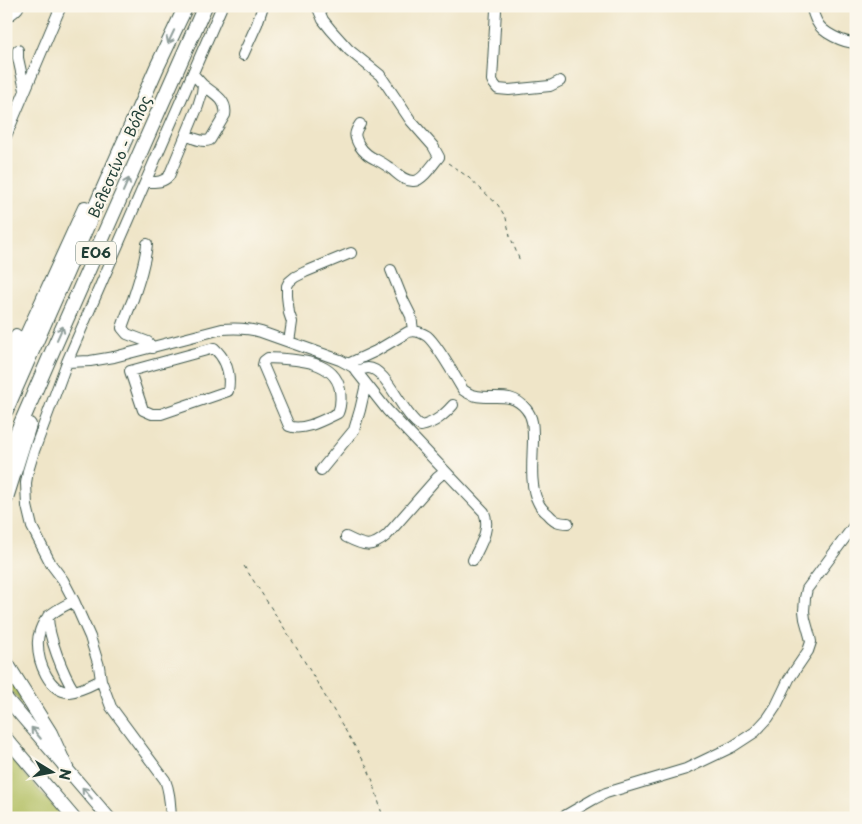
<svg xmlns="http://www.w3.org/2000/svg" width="862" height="824" viewBox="0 0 862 824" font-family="'Playpen Sans',sans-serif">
  <rect width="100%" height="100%" fill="#fbf7ec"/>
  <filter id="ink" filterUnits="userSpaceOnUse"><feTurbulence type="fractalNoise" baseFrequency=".02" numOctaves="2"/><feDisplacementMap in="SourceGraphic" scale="10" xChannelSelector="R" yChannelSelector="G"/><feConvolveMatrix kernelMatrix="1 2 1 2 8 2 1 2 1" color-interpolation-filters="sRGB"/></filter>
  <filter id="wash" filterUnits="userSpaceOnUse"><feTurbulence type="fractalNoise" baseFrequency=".0096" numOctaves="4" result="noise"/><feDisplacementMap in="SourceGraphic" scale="20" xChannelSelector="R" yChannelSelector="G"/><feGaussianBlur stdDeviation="1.12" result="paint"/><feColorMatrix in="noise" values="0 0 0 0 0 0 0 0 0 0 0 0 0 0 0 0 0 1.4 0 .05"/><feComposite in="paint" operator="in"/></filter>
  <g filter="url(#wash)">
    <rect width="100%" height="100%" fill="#efe5c8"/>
    <path fill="#b1be61" stroke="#687e4a" d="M6 671 32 717 6 685Z
      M10 758 64 818H6V804L11 784 8 759Z"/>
  </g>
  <g filter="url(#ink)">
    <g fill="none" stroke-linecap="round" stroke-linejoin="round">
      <g stroke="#3e564a" stroke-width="12">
        <path id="minor" d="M317 6 323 20 331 30 349 50 380 75 411 121 433 146 439 157C434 163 422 181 414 181 403 182 396 171 387 166 376 158 367 158 359 145 354 136 354 133 360 124
          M496 6V10L492 80 494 84 498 89 509 90 550 86 560 81
          M811 6C813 12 814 17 817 22 822 33 844 43 856 43
          M6 18 14 12 18 8V6
          M18 50V58L25 90
          M243 55 257 24 263 6
          M186 135C193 138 202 143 210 140L225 115C228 100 213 93 203 85
          M6 136 61 6
          M146 182C156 182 162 183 169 176L198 106 202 93 203 85 193 74
          M147 244C145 263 139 281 133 299 129 309 125 318 122 328L127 334 148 342 152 348
          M391 270 403 300 411 316 413 330
          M289 342 292 322 289 313 287 296V286L289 282 295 277 305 272 351 253
          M214 348C227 360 231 374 228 391L161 414H152L143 410 130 371Z
          M6 354 16 334
          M268 358C292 359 335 359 340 390 341 398 341 406 338 413 325 419 303 432 289 426L263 365 264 361Z
          M67 362 90 361 114 357 222 329C236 328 248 328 261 332L340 360 353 367 387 410 484 512C491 529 480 545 473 560
          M348 364 376 351 408 332C414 330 421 332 427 336 437 344 456 378 463 390 484 406 508 386 526 409 533 417 533 427 533 438 533 456 529 486 538 502 540 507 544 511 548 514 554 521 558 523 568 523
          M356 371C360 370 365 368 368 368 387 368 403 417 421 426 435 423 444 415 453 405
          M321 470 354 430 360 410 366 384
          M346 537C364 546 371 549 387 535L437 478 442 474H447
          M74 601C66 605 55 610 48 617 42 623 37 636 38 645 38 662 49 692 69 692 81 691 91 685 101 680
          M48 616C48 636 63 674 74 691
          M171 818C170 804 170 792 165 780L111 707 101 680 99 666 90 637 74 601 63 580 51 564 32 527 27 506 26 483 28 471 34 451 67 362 222 6
          M561 818 594 799 606 793 686 769 732 747 755 732 768 718 776 706 789 679 808 651 811 642 810 637 805 619 804 611 805 598 807 589 856 523"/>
      </g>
      <g stroke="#3e564a" stroke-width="14">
        <path id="major" d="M6 698 109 818
          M6 738 74 818"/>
      </g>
      <g stroke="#3e564a" stroke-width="16">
        <path id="highway" d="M6 381 85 208
          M6 410 157 67 186 6
          M6 458 52 352 205 6
          M6 498 29 425
          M6 663 50 733 66 768"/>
      </g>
      <path stroke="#3e564a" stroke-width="1" stroke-dasharray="4 4" stroke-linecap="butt" d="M448 163 468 177 498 205 506 218 510 236 520 261
        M244 566 290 637 366 765 373 781 383 818"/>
      <use href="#minor" stroke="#fff" stroke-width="10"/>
      <use href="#major" stroke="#fff" stroke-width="12"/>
      <use href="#highway" stroke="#fff" stroke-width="14"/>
    </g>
    <defs><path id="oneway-shaft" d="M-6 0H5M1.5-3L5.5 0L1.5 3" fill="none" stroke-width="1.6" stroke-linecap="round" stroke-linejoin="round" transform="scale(1.25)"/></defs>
    <g stroke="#8f9e9a">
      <use href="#oneway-shaft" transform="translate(171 37) rotate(115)"/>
      <use href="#oneway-shaft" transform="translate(126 185) rotate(-66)"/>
      <use href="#oneway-shaft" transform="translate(60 333) rotate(-66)"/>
      <use href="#oneway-shaft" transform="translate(36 733) rotate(-130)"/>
      <use href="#oneway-shaft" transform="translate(87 793) rotate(-131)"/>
    </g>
  </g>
  <g text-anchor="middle" stroke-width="5" stroke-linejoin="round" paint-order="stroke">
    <rect fill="#fbf7ec" stroke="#61756b" stroke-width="1" x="76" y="241.5" width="40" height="23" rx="4"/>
    <g font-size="14" font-weight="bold" fill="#1f3d34">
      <text x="96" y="258">ΕΟ6</text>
    </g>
    <g font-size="15" fill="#1f3d34" stroke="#fbf7ec">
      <text transform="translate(120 157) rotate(-66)" y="5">Βελεστίνο - Βόλος</text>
    </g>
  </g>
  <rect width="862" height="824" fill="none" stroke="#fbf7ec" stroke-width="25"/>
  <g transform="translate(52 772) rotate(100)" stroke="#fbf7ec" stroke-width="4" paint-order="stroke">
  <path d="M0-4L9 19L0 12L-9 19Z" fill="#1f3d34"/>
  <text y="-8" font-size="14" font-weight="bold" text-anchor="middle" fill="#1f3d34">N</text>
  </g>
</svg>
